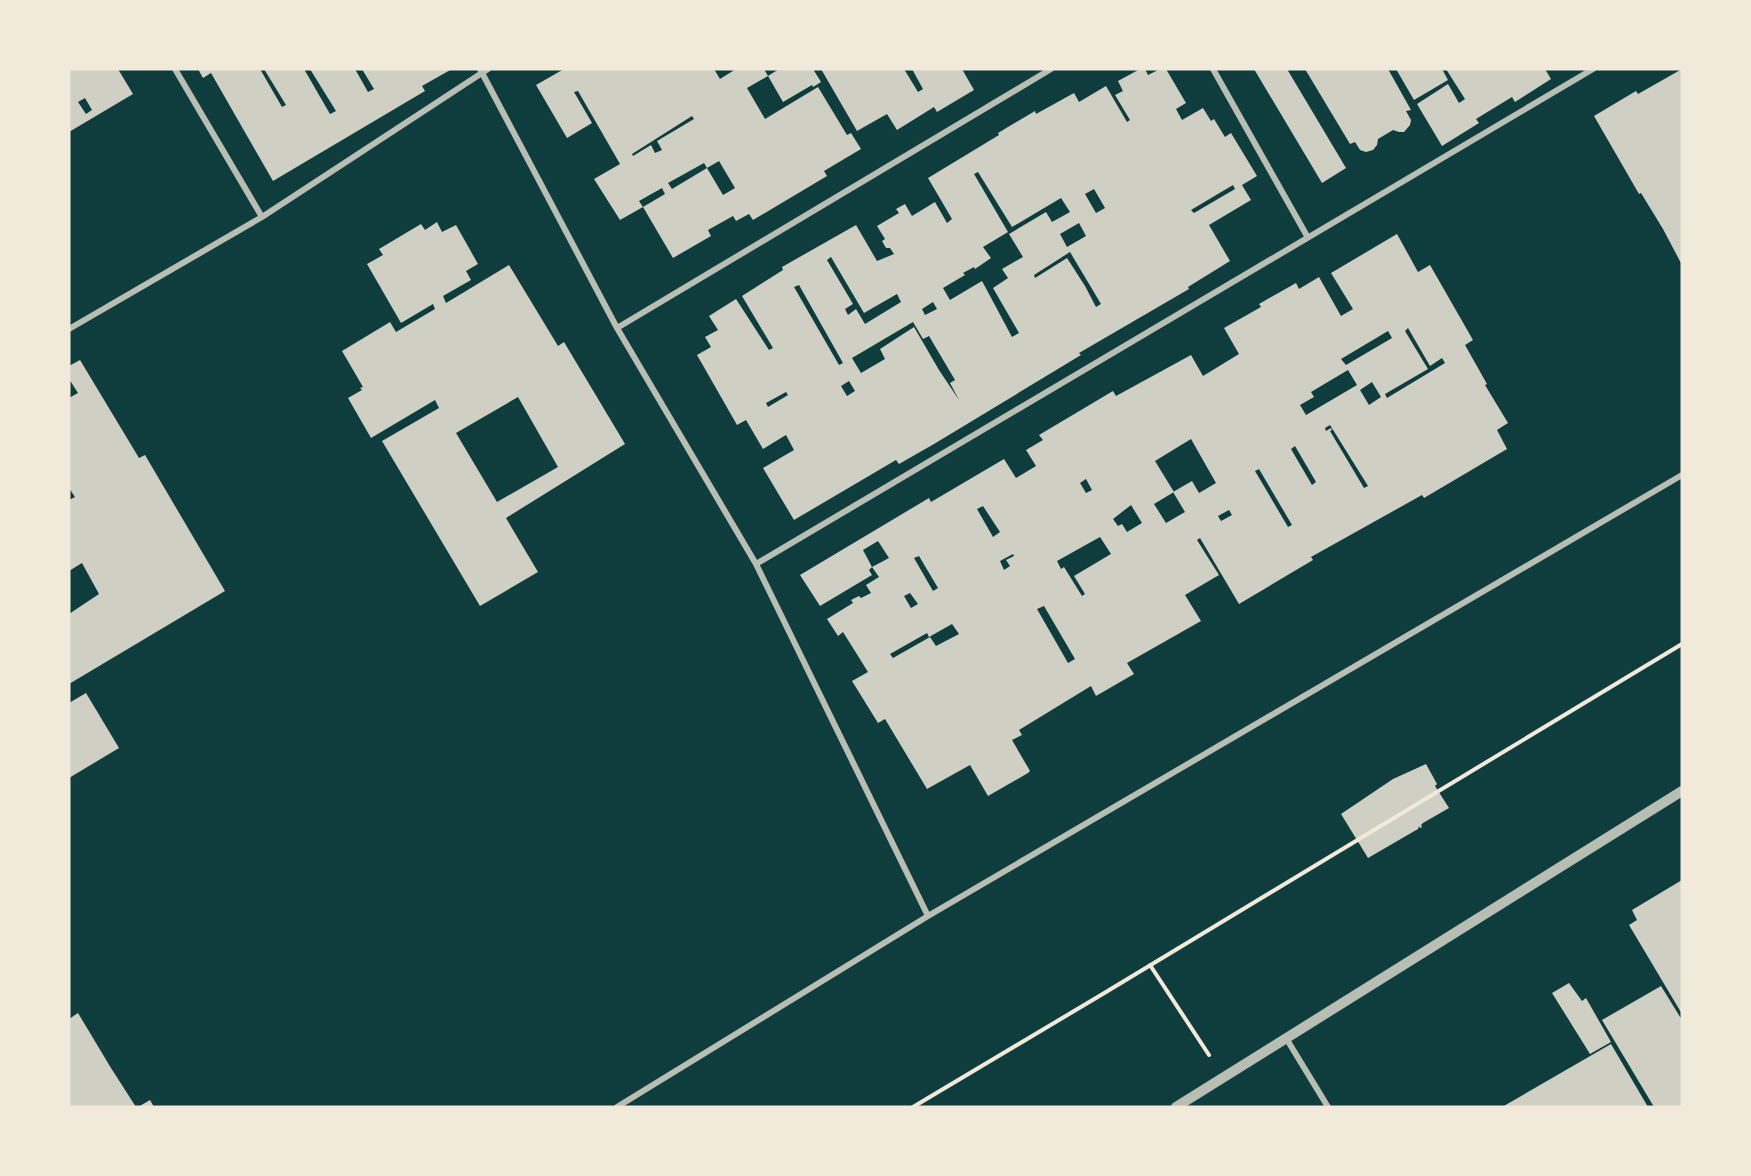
<svg xmlns="http://www.w3.org/2000/svg" width="1751" height="1176" viewBox="0 0 1751 1176" font-family="Georgia,serif">
  <rect width="100%" height="100%" fill="#0f3d3e"/>
  <path fill="#cfcfc3" fill-rule="evenodd" d="M69 69H118L133 94 69 132ZM85 98 92 110 86 114 78 102Z
    M198 69H260L282 107 286 105 264 69H304L330 114 336 111 310 69H355L368 92 374 89 362 69H452L422 86 425 91 273 181 211 73 203 78Z
    M564 69H714L720 79 736 69H764L768 76 747 88 765 119 818 87 847 135 851 133 861 149 824 171 827 176 753 220 749 214 736 221 733 216 708 230 711 236 673 258 643 207 665 194 662 188 639 201 643 207 620 220 594 179 620 164 578 91 574 92 592 123 567 138 536 85ZM692 116 694 119 657 141 662 150 655 153 651 145 633 156 632 154ZM719 161 735 188 723 195 707 168 672 189 668 183 704 163 707 168Z
    M779 69H813L821 82 813 87 812 85 783 102 768 76Z
    M821 69H904L918 92 923 89 912 69H962L974 90 937 112 934 107 897 130 887 114 857 131Z
    M1140 69H1145L1148 75 1160 69H1166L1186 103 1176 109 1182 120 1203 108 1211 121 1214 119 1225 137 1231 133 1257 176 1242 185 1251 200 1209 225 1230 261 1188 287 1189 289 1079 353 1081 355 934 444 899 464 896 460 794 520 763 468 794 450 786 435 763 449 746 420 737 425 697 355 711 347 705 337 718 330 709 316 736 299 769 350 773 348 742 296 783 270 782 267 856 225 877 261 894 254 890 248H886L882 241 885 239 877 226 899 213 896 209 905 204 912 216 935 202 947 223 952 219 928 178 999 135 998 133 1035 111 1036 114 1074 93 1079 102 1106 86 1127 122 1130 120 1115 95 1123 91 1118 81ZM978 172 1012 227 1061 198 1070 212 1052 222 1046 212 1009 234 1023 257 1002 269 1008 278 993 288 1019 333 1012 337 982 281 950 300 943 288 965 275 963 273 974 267 975 269 991 258 983 247 1008 232 974 174ZM1233 185 1235 189 1194 213 1191 210ZM1094 189 1105 208 1096 213 1085 194ZM1079 223 1086 236 1067 247 1060 234ZM1070 252 1101 304 1096 307 1085 286 1067 258 1035 278 1034 275ZM831 257 864 313 897 294 901 302 865 324 856 309 848 315 845 309 853 304 827 260ZM799 285 843 363 839 365 794 287ZM933 302 937 309 925 315 922 309ZM913 322 923 339 929 336 955 380 950 383 959 400 939 370 914 327 880 349 885 359 861 373 852 358ZM849 381 855 391 847 396 841 386ZM786 392 788 395 768 407 766 403Z
    M1254 69H1287L1346 168 1322 183Z
    M1305 69H1388L1411 110 1406 111 1411 120 1410 125 1404 132H1399L1393 130 1378 139 1377 145 1373 150 1366 152 1360 150 1355 142 1350 144Z
    M1396 69H1442L1448 80 1414 100Z
    M1446 69H1545L1551 79 1515 102 1512 97 1476 119 1479 123 1442 146 1417 104 1448 84 1459 103 1465 99Z
    M1682 69V265L1663 229 1641 193 1639 194 1594 116 1636 91 1638 94Z
    M437 222 442 232 456 225 478 264 466 271 471 280 443 296 446 303 509 265 558 346 564 342 625 444 506 518 538 572 480 606 382 441 439 408 435 400 371 438 348 398 362 390 360 388 363 387 342 351 390 322 396 332 435 309 433 304 401 323 367 264 383 255 379 249 421 224 425 230ZM518 397 558 467 497 502 456 433Z
    M1397 234 1418 272 1430 265 1473 340 1465 345 1487 384 1485 385 1508 423 1497 430 1507 449 1424 498 1422 495 1311 557 1313 560 1239 604 1200 538 1197 540 1219 575 1185 595 1201 621 1127 663 1134 674 1096 696 1091 686 1019 730 1022 735 1012 740 1030 771 1028 773 988 796 970 765 927 789 885 719 878 723 852 681 868 672 843 632 838 636 827 619 853 603 851 600 859 596 861 598 871 593 866 585 879 577 872 567 889 558 878 541 863 550 872 567 869 570 872 575 820 606 800 575 929 498 931 502 1004 459 1016 478 1036 466 1026 450 1043 440 1039 435 1113 391 1116 396 1191 355 1203 376 1239 354 1224 328 1261 307 1259 304 1296 283 1299 289 1319 277 1341 316 1353 309 1331 273ZM1408 328 1430 366 1442 358 1445 363 1387 398 1385 394 1428 369 1405 331ZM1388 331 1392 338 1346 365 1341 359ZM1348 370 1357 385 1306 415 1300 405 1314 397 1311 392ZM1372 382 1381 397 1369 405 1360 390ZM1330 425 1368 486 1364 488 1330 431 1332 430 1331 428 1326 431 1325 428ZM1191 439 1216 483 1199 493 1192 481 1173 492 1185 512 1166 523 1154 504 1174 492 1155 461ZM1295 446 1316 482 1312 485 1291 449ZM1259 469 1292 525 1288 527 1255 471ZM1086 479 1092 490 1086 493 1080 483ZM1131 505 1142 523 1127 532 1122 524 1118 526 1113 519ZM983 506 1000 532 993 537 977 509ZM1229 510 1232 515 1221 521 1218 516ZM1100 537 1111 554 1074 576 1085 594 1082 596 1064 567 1061 569 1057 561ZM1013 554 1014 556 1006 560 1010 566 1004 570 1000 561ZM919 556 938 588 933 591 914 558ZM910 593 918 604 911 608 904 596ZM1044 606 1075 659 1068 663 1037 609ZM952 624 959 634 936 646 930 637 893 658 890 654 927 633 929 637Z
    M80 360 139 458 145 455 225 591 69 684V614L99 594 82 563 69 571V500L75 497 69 488V398L78 393 69 379V366Z
    M86 693 119 748 69 778V703Z
    M1426 764 1437 784 1435 786 1449 808 1423 823 1421 825 1422 827 1420 828 1419 826 1418 829 1368 858 1341 814 1393 779Z
    M1682 880V1014L1629 925 1637 920 1632 910Z
    M1569 983 1582 1001 1586 998 1611 1042 1590 1054 1552 993Z
    M1661 986 1682 1020V1107H1654L1602 1020Z
    M78 1013 111 1068 136 1107H69V1019Z
    M1611 1044 1648 1107H1502Z
    M150 1100 154 1107H138Z"/>
  <g fill="none" stroke-linecap="round" stroke-linejoin="round">
    <path stroke="#f1e9da" stroke-width="4" d="M1150 965 1209 1055
      M913 1107 1106 992 1682 644"/>
    <path stroke="#b8beb3" stroke-width="6" d="M175 69 262 217
      M480 69 617 328 756 564 928 916
      M1213 69 1307 236
      M617 328 1051 69
      M69 329 262 217 488 69
      M756 564 1593 69
      M1286 1038 1328 1107
      M617 1107 928 916 1682 475"/>
    <path stroke="#b8beb3" stroke-width="10" d="M1176 1107 1682 791"/>
  </g>
  <rect width="1751" height="1176" fill="none" stroke="#f1e9da" stroke-width="141"/>
</svg>
